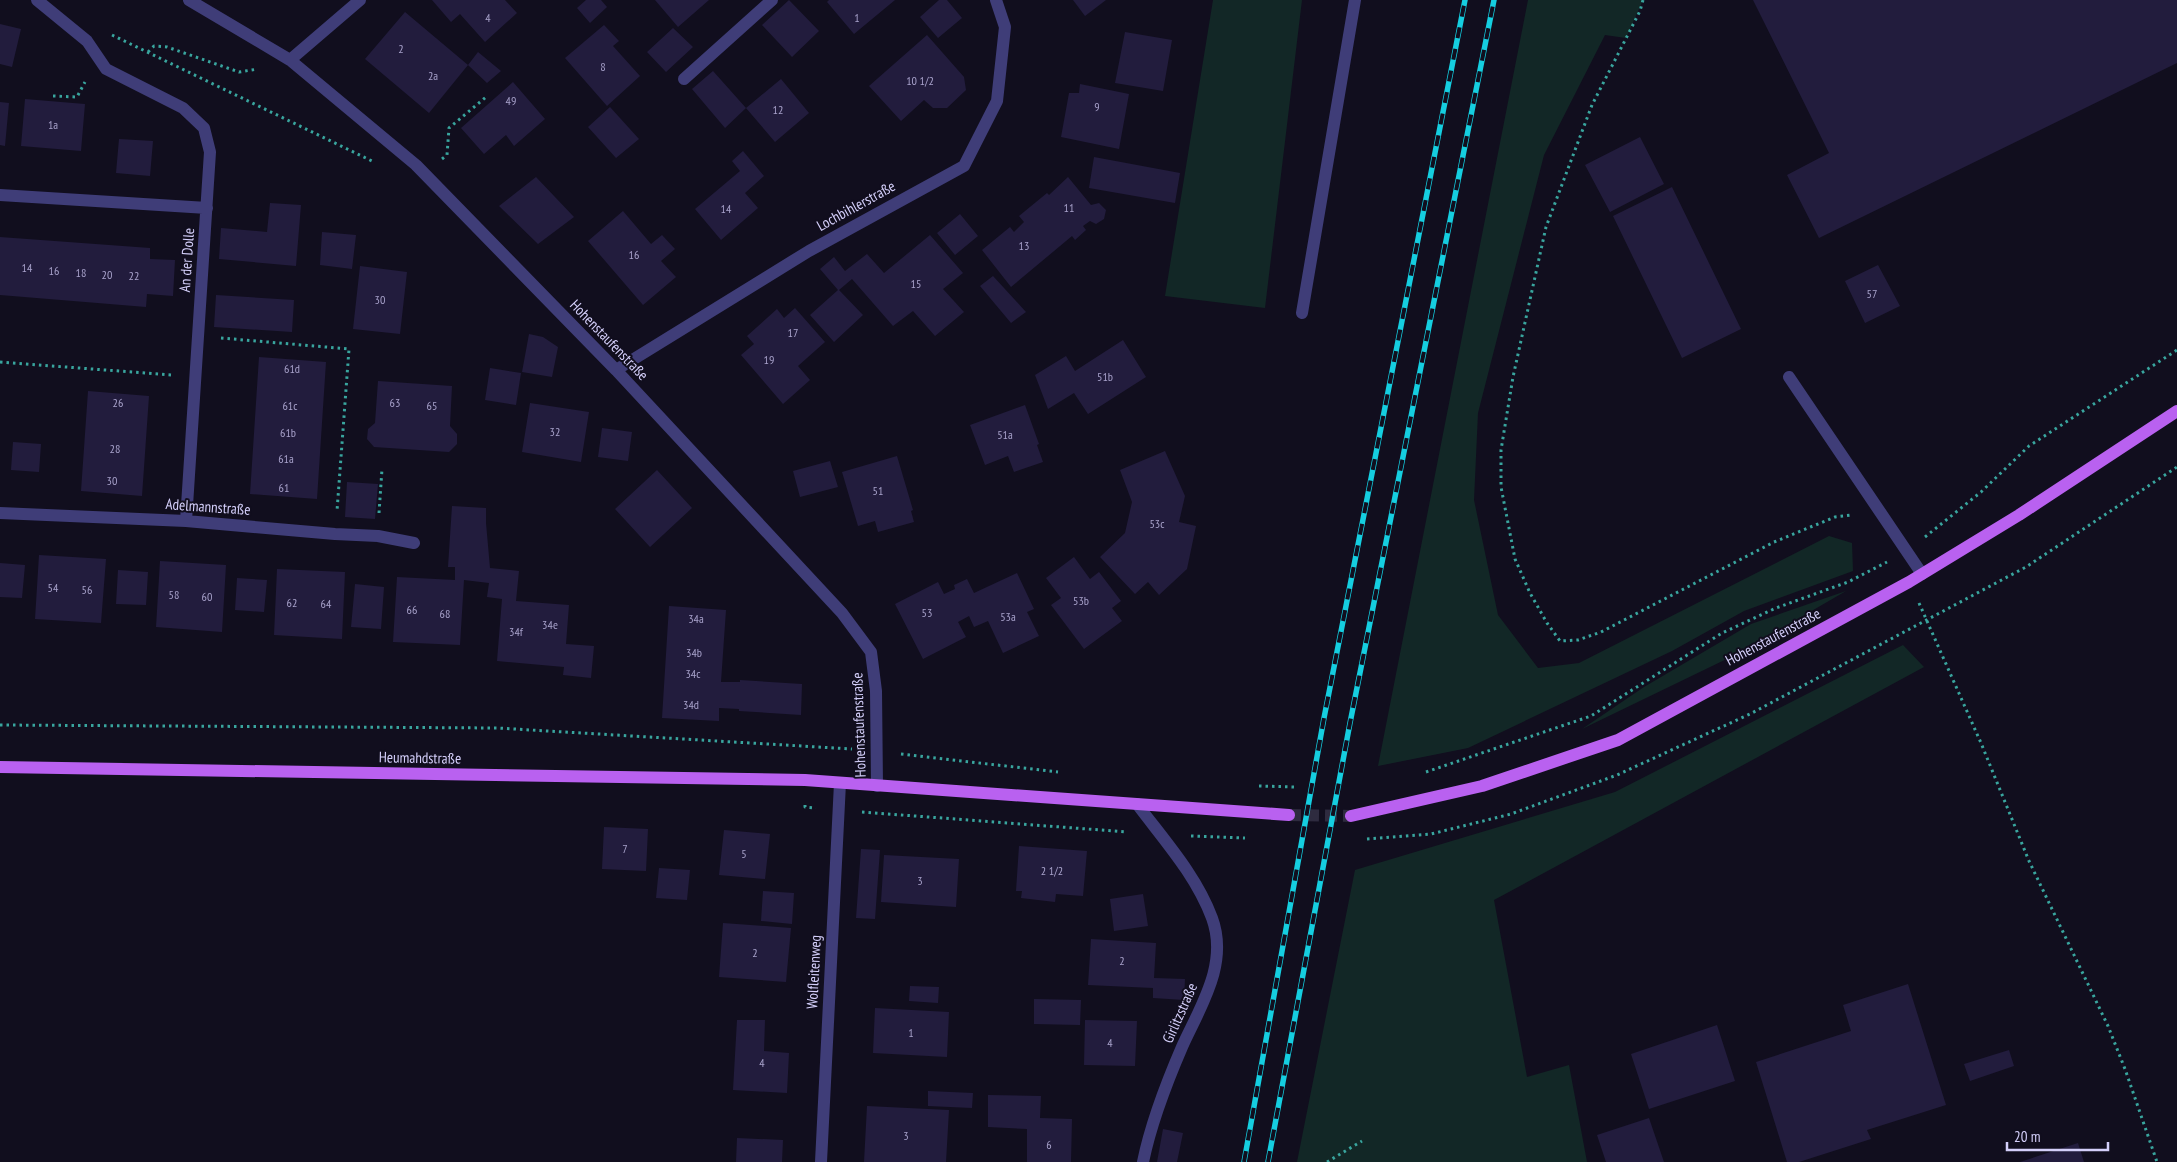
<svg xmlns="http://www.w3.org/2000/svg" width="2177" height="1162" viewBox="0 0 2177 1162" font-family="'PT Sans Narrow',sans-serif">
  <rect width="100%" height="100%" fill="#110e1e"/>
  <path fill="#122726" d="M1213 0H1302L1265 308 1165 296Z
    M1528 0H1643L1626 38 1605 35 1544 155 1478 413 1474 500 1498 615 1538 668 1579 663 1829 536 1852 543 1853 571 1744 611 1672 651 1468 748 1378 766Z
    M1846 591 1739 653 1582 729 1644 687 1751 624Z
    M1903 645 1924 667 1494 900 1527 1077 1569 1065 1587 1162H1297L1355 870 1615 792Z"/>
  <path fill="#221c3d" d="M432 0H505L517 13 485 42 460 14 451 22Z
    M586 0H601L607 7 590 23 577 8Z
    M655 0H709L678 27Z
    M789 0 819 31 792 57 762 25Z
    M829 0H895L854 34 827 2Z
    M939 0H947L962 18 938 38 920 17Z
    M1073 0H1106L1085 16Z
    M1753 0H2177V63L1819 238 1787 175 1829 153Z
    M405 12 468 65 429 113 365 59Z
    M0 24 21 29 12 67 0 64Z
    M604 25 619 41 613 46 640 76 607 106 565 58Z
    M673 28 693 47 666 72 647 52Z
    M1125 32 1172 40 1163 91 1115 83Z
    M927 35 964 77 966 90 947 108H933L924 100 901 121 869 86Z
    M478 52 501 71 487 83 468 65Z
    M713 71 746 108 781 79 809 113 775 142 746 108 725 128 692 89Z
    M513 82 545 119 514 146 506 135 484 154 461 128Z
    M1080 84 1129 94 1119 149 1061 137 1069 93H1079Z
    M25 99 85 104 81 151 21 146Z
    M0 102 9 103 5 146 0 145Z
    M610 107 639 139 616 158 588 127Z
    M1640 137 1664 184 1610 212 1585 165Z
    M119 139 153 141 150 176 116 173Z
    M743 151 764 176 745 193 758 208 721 240 695 209 740 171 732 161Z
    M1094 157 1180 173 1175 203 1089 188Z
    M536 177 574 217 538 244 499 206Z
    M1068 177 1091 205 1099 203 1106 210 1104 219 1096 224 1090 221 1083 226 1086 230 1075 240 1072 236 1011 287 982 250 1010 227 1014 232 1024 222 1019 216 1047 193 1049 195Z
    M1672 187 1741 329 1682 358 1613 216Z
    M270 203 301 205 296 266 219 259 221 228 267 232Z
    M623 211 651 244 662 235 675 249 661 261 676 277 643 305 588 241Z
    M960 214 978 236 955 255 937 233Z
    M322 232 356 235 352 269 320 265Z
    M930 235 963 273 943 289 964 312 935 336 913 311 893 326 852 279 839 290 863 315 834 342 810 315 838 290 820 269 834 257 845 271 867 254 884 273Z
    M0 237 150 248V259L175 260 173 296 147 294 146 307 0 295Z
    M1878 265 1900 306 1865 323 1845 281Z
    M360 266 407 272 400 334 353 329Z
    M993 276 1026 312 1011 323 980 286Z
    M216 295 294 300 292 332 214 327Z
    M795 308 825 342 798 366 810 380 783 404 741 355 754 344 747 336 777 309 784 318Z
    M529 334 543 337 558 347 552 377 522 372Z
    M1123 340 1146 377 1088 414 1074 393 1048 409 1035 375 1066 356 1075 371Z
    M259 357 326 362 317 499 250 494Z
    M490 368 521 373 516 405 485 400Z
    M378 381 452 386 450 426 457 434V444L449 452 374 447 367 439 368 429 375 423Z
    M88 391 149 396 142 496 81 491Z
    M530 403 589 412 581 462 522 452Z
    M1025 405 1039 444 1037 445 1043 462 1014 472 1008 456 985 465 970 425Z
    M602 428 632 432 628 461 598 457Z
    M13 442 41 444 39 472 11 470Z
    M1165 451 1185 496 1179 522 1196 526 1187 569 1159 595 1148 582 1135 594 1100 557 1125 533 1132 502 1120 470Z
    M897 456 913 510 911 511 914 522 878 532 875 521 858 526 842 472Z
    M830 461 838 487 800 497 793 471Z
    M657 470 692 508 650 547 615 509Z
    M347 482 378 484 375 519 345 517Z
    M452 506 486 508V523L490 568 519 571 516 601 569 605 566 644 594 646 591 678 563 675 564 667 497 661 502 599 487 597 489 583 464 580 460 645 393 642 397 577 455 580V567H448Z
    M39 555 106 559 101 623 35 619Z
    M1074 557 1090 579 1099 572 1121 601 1112 608 1122 621 1084 649 1051 605 1061 598 1046 578Z
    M160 561 226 565 222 632 156 627Z
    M0 563 25 565 22 598 0 597Z
    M277 569 345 572 342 639 274 635Z
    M118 570 148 572 146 605 116 604Z
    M1017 573 1034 609 1027 612 1039 636 1003 653 988 621 974 627 969 616 958 622 966 637 923 659 895 604 938 582 944 594 955 589 954 585 967 579 974 593Z
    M237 578 267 580 264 612 235 610Z
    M355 584 384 587 381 629 351 627Z
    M669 606 726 610 721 682H740V680L802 684 801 715 739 711V709L719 708V721L662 718Z
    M604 827 648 829 646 871 602 869Z
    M724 830 770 834 765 879 719 875Z
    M1019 846 1087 851 1083 896 1056 894 1055 902 1021 898 1022 891H1016Z
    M861 849 880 850 875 919 856 918Z
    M884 855 959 859 956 907 881 902Z
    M659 868 690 870 687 900 656 898Z
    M763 891 794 893 792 924 761 921Z
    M1143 894 1148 926 1114 931 1110 899Z
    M723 923 791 928 786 982 719 977Z
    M1091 939 1156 943 1154 978 1185 979 1184 1000 1153 998V988L1088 985Z
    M1908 984 1946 1105 1867 1130 1871 1139 1799 1162H1787L1756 1062 1851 1031 1843 1005Z
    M910 986 939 987 938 1003 909 1001Z
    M1034 999 1081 1000 1080 1025 1034 1024Z
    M875 1008 949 1012 947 1057 873 1053Z
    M737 1020H765L764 1051 789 1053 787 1093 733 1090Z
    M1085 1020 1137 1021 1135 1066 1084 1065Z
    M1717 1025 1735 1081 1649 1109 1631 1054Z
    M2009 1050 2014 1066 1970 1081 1964 1064Z
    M928 1091 973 1093 972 1108 928 1106Z
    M988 1095 1041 1096 1040 1118 1072 1119 1071 1162H1027V1129L988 1127Z
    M867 1106 949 1110 946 1162H864Z
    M1649 1118 1664 1162H1606L1597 1135Z
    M1163 1129 1183 1133 1177 1162H1157Z
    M737 1138 783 1140 782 1162H736Z
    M2078 1143 2084 1162H2020Z"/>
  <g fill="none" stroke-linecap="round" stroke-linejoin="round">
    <path stroke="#2e2b3f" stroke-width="12" stroke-dasharray="12 6" stroke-linecap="butt" d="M1289 815 1351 816"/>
    <path stroke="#39a59e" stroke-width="3" stroke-dasharray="2.5 4" stroke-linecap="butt" d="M1643 0 1640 11 1592 105 1546 227 1513 377 1501 450V487L1515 559 1530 593 1547 623 1560 641 1578 640 1601 632 1774 542 1835 517 1852 515
      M112 35 372 161
      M148 52 154 46 167 47 239 72 258 69
      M53 96 77 97 85 82
      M442 159 447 155 449 128 486 97
      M221 338 349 349 337 511
      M0 362 171 375
      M379 513 382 469
      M1925 537 1981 492 2029 446 2177 350
      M1919 603 1981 743 2029 861 2108 1026 2125 1069 2157 1162
      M0 725 497 728 852 749
      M901 754 1058 772
      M1426 772 1591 716 1722 633 1776 608 1848 582 1887 562
      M1259 786 1296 787
      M805 805V807L816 808
      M862 812 1127 832
      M1191 836 1245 838
      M1367 839 1431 834 1511 814 1617 775 1750 714 2026 567 2177 467
      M1327 1162 1362 1141"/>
    <path stroke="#3f3d78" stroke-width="12" d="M37 0 87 41 106 69 183 108 204 128 210 152 186 521
      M189 0 290 60 416 165 616 370 842 613 871 652 876 691 877 786
      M290 60 360 0
      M684 79 772 0
      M0 195 207 208
      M1302 313 1355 0
      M616 370 809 251 964 166 997 101 1005 27 996 0
      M1789 377 1922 574
      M0 513 186 521 335 534 378 536 414 543
      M1137 804C1164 840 1196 875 1212 918 1229 964 1200 1007 1182 1047 1166 1084 1151 1123 1143 1162
      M821 1162 840 783"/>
    <path stroke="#b961f0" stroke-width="12" d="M0 767 805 780 1289 815
      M1351 816 1482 786 1618 740 1909 582 2019 515 2177 411"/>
    <g stroke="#15cee0" stroke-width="5.5">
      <path id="rail" d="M1244 1162 1324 718 1465 0
        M1268 1162 1350 723 1494 0"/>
    </g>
    <use href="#rail" stroke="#110e1e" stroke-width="4" stroke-dasharray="11" stroke-linecap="butt"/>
  </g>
  <g text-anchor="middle" stroke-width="4" stroke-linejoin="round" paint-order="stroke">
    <g font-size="12" fill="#a8a2cb">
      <text x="488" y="22">4</text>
      <text x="857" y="22">1</text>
      <text x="401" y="53">2</text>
      <text x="603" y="71">8</text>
      <text x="433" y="80">2a</text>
      <text x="920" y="85">10 1/2</text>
      <text x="511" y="105">49</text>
      <text x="1097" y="111">9</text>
      <text x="778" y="114">12</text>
      <text x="53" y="129">1a</text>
      <text x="1069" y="212">11</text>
      <text x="726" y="213">14</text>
      <text x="1024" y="250">13</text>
      <text x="634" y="259">16</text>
      <text x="27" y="272">14</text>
      <text x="54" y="275">16</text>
      <text x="81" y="277">18</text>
      <text x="107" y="279">20</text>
      <text x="134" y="280">22</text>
      <text x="916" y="288">15</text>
      <text x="1872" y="298">57</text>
      <text x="380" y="304">30</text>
      <text x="793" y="337">17</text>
      <text x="769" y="364">19</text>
      <text x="292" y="373">61d</text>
      <text x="1105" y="381">51b</text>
      <text x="118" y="407">26</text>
      <text x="395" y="407">63</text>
      <text x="290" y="410">61c</text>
      <text x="432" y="410">65</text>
      <text x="555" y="436">32</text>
      <text x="288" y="437">61b</text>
      <text x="1005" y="439">51a</text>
      <text x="115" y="453">28</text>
      <text x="286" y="463">61a</text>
      <text x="112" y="485">30</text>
      <text x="284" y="492">61</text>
      <text x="878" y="495">51</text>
      <text x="1157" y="528">53c</text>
      <text x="53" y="592">54</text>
      <text x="87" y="594">56</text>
      <text x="174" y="599">58</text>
      <text x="207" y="601">60</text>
      <text x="1081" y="605">53b</text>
      <text x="292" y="607">62</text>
      <text x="326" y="608">64</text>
      <text x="412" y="614">66</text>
      <text x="927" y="617">53</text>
      <text x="445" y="618">68</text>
      <text x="1008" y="621">53a</text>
      <text x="696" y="623">34a</text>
      <text x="550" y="629">34e</text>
      <text x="516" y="636">34f</text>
      <text x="694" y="657">34b</text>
      <text x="693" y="678">34c</text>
      <text x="691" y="709">34d</text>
      <text x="625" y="853">7</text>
      <text x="744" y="858">5</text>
      <text x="1052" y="875">2 1/2</text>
      <text x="920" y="885">3</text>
      <text x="755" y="957">2</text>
      <text x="1122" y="965">2</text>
      <text x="911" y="1037">1</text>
      <text x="1110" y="1047">4</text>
      <text x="762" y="1067">4</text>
      <text x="906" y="1140">3</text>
      <text x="1049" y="1149">6</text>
    </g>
    <g font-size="15" fill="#d4cffa" stroke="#110e1e">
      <text transform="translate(856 206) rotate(-29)" y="5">Lochbihlerstraße</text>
      <text transform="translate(187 260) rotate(-86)" y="5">An der Dolle</text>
      <text transform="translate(609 340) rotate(46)" y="5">Hohenstaufenstraße</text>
      <text transform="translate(208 507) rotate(4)" y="5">Adelmannstraße</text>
      <text transform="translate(1773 637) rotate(-28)" y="5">Hohenstaufenstraße</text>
      <text transform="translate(859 725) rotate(-92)" y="5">Hohenstaufenstraße</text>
      <text transform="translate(420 758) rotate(1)" y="5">Heumahdstraße</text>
      <text transform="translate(814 972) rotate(-87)" y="5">Wolfleitenweg</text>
      <text transform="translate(1180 1013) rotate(-66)" y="5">Girlitzstraße</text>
    </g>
  </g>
  <path d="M2007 1142v8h101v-8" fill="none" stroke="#d4cffa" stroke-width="2.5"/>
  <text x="2014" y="1142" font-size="15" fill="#d4cffa" stroke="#110e1e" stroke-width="4" paint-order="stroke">20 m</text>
</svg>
